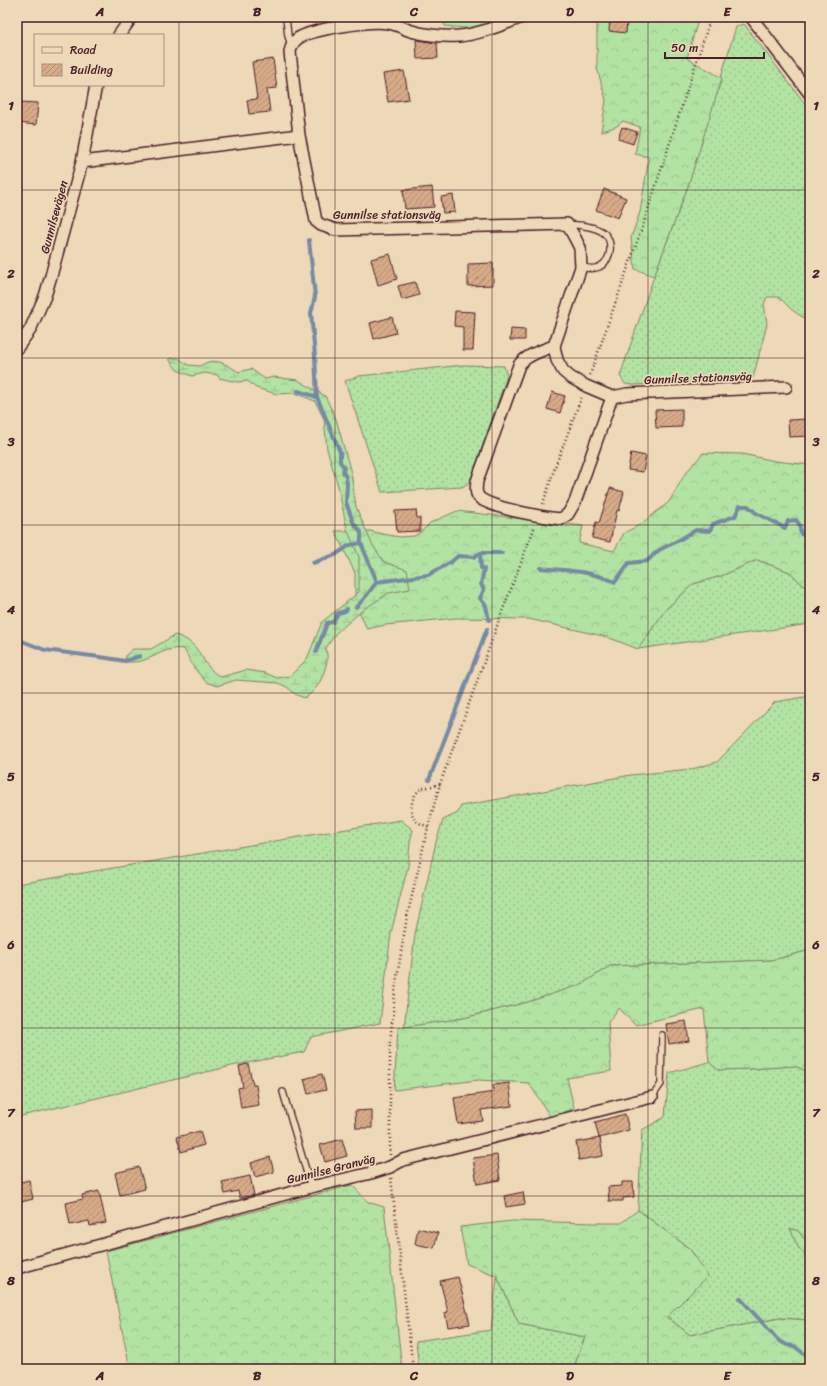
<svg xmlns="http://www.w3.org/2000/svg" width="827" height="1386" viewBox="0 0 827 1386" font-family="Sriracha,sans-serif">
  <defs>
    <pattern id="grass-dots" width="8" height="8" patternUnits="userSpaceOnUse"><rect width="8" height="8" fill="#b2e3a3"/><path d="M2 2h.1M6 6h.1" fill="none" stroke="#9bc28c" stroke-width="1.8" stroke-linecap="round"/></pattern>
    <pattern id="forest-crowns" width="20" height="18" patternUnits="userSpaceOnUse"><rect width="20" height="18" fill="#b2e3a3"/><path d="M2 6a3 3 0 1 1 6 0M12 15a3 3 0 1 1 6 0" fill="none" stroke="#9bc28c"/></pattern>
    <pattern id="wetland-marsh" width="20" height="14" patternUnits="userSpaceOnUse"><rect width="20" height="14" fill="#b2e3a3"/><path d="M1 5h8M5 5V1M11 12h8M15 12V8" fill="none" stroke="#9bc28c"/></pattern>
    <pattern id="building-hatch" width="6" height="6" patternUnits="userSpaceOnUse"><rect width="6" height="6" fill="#d7ab88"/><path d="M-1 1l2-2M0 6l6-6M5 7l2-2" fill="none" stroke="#b08b6f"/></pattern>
  </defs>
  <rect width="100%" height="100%" fill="#edd8b7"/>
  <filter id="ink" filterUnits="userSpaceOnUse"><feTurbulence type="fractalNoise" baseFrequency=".025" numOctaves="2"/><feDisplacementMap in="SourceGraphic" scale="8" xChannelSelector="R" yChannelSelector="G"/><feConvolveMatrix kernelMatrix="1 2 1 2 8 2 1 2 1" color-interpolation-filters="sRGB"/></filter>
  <g filter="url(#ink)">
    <path fill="url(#grass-dots)" stroke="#7e8167" d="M744 24 810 110V320H807L792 310 779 297H767L764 304 767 324 753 378 633 385 625 384 620 376 654 276 688 186 736 27 740 25Z
      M464 365 504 366 507 376 470 482 462 487 382 492 345 381 359 376Z
      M757 560 790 572 810 592V624L638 649 666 609 693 584 721 576Z
      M810 696V950L773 960 610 966 582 984 528 1002 464 1018 404 1028 415 934 436 842 443 820 458 813 461 806 631 775 692 769 717 762 775 702Z
      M401 820 413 830 410 842 408 866 391 933 380 1023 311 1037 304 1052 236 1065 17 1117V884Z
      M709 1062 718 1070 750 1069 795 1066 810 1073V1245L809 1244 798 1247 810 1260V1317L808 1320 780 1318 690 1335 667 1317 690 1249 638 1210 642 1130 665 1117 669 1073Z
      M497 1276 519 1324 585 1337 575 1364 562 1369H419L416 1341 491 1330Z"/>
    <path fill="url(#forest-crowns)" stroke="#7e8167" d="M442 17H507L474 29 445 26Z
      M593 17H699L687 58 722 78 688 186 654 276 635 269 631 238 640 212 649 157 635 154 640 127 623 121 617 126 601 132 606 100 597 68V25Z
      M703 453 742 454 775 461 810 465V592L790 572 757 560 721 576 693 584 666 609 638 649 607 637 529 619 456 618 385 625 367 629 355 602V573L335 531H370L382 534 400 537 414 536 421 532 430 523 457 511 583 526 579 543 614 551 624 533 641 524 669 502 685 474Z
      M810 950V1073L795 1066 750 1069 718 1070 709 1062 704 1009 635 1025 619 1008 608 1022 611 1071 567 1078 574 1108 551 1118 529 1083 479 1080 394 1090 398 1028 464 1018 528 1002 582 984 610 966 773 960Z
      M352 1185 368 1202 384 1207 402 1369H130L106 1251Z
      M638 1210 690 1249 708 1276 667 1317 690 1335 780 1318 808 1320 810 1317V1348L805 1354 806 1359 803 1364 804 1368 562 1369 575 1364 585 1337 519 1324 497 1276 467 1264 460 1227 512 1221 595 1223H621Z"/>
    <path fill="url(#wetland-marsh)" stroke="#7e8167" d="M178 358 188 365 200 366C215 356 225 364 239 372L251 369 265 379 274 377 298 380 325 396 336 419 351 473 356 507 372 544 384 562 407 570 410 589 389 593 364 609 336 633 326 648C326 652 328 657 327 661 324 675 318 691 304 698L295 694 287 687 278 683 236 680 217 686 206 682 194 668 184 649C167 646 156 657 141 661 136 662 130 662 125 662L126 655 133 649H151L175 635C204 643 199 666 221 677L246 670 265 673 277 678 290 676 307 659 322 622 359 592V557L347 529 338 486 327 449 324 419 315 401 295 393 277 394 256 388 248 381 237 382 219 378 218 375 205 373 192 376 177 370 169 359Z
      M790 1228 798 1231 810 1245V1260L798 1247Z"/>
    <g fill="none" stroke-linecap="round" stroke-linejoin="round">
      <path stroke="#768aa4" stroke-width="4" d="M309 240 315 297 311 313 315 356 317 397 340 452V462L344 467 343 472 346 477 347 484 346 502 353 522 361 532V543L377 582
        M298 391 317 397
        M480 553 481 568 484 569 481 584 484 590 480 598 486 606 489 620
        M313 563 335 555 350 545 361 543
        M540 568C567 570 590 571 615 582L629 563 647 561 659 550 679 540 696 530 710 531 713 524 735 516 740 506H748L756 513 785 528 788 521 796 520 799 524 801 534 810 537
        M356 607C365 599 370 590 377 582L428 575 451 562 458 556 474 557 480 553H502
        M17 639 45 650 107 658 125 661 140 656
        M316 652 327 623 333 622 338 613 345 611 347 609
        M429 780 487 629
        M740 1298 778 1340 787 1345 794 1346 803 1353 810 1356"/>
    </g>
    <path fill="url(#building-hatch)" stroke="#4a1f2b" d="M610 18 627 20 626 33 609 31Z
      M416 40 437 43 438 58 417 59Z
      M273 59 277 88 267 89 270 112 249 114 247 100 257 99 252 62Z
      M404 71 409 99 388 102 383 74Z
      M20 102 38 103 36 125 18 123Z
      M622 127 637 132 633 144 618 139Z
      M432 187 434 207 405 209 403 190Z
      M604 189 626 198 618 218 596 210Z
      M453 195 455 212 443 213 441 197Z
      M390 254 397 279 378 285 371 259Z
      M493 263V285L468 286V264Z
      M415 282 419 295 402 300 398 286Z
      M455 311 475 312 473 350H463V327L454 326Z
      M392 317 396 333 374 339 370 323Z
      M511 329 525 330V340H510Z
      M552 392 565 396 560 413 547 409Z
      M682 409V427L656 428 655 410Z
      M810 419V436L789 437 788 420Z
      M631 453 646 456 643 472 628 470Z
      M610 488 624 492 619 511 617 510 610 542 592 538 596 522 599 523Z
      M416 510 417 518H420V531L397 532 395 511Z
      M686 1021 689 1041 669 1044 666 1024Z
      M248 1064 253 1085H256L259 1105 241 1108 238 1088 243 1087 239 1066Z
      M322 1074 326 1090 308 1094 304 1079Z
      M509 1083 512 1106 481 1110 483 1121 458 1124 454 1098 494 1092 493 1085Z
      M372 1110V1128H356L355 1111Z
      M625 1114 629 1130 599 1138 595 1122Z
      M200 1131 204 1145 181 1152 177 1137Z
      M600 1138 603 1156 579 1160 576 1142Z
      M342 1139 347 1156 325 1162 320 1145Z
      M497 1155 500 1180 477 1184 473 1158Z
      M270 1157 274 1172 255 1177 251 1163Z
      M139 1167 145 1189 120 1195 115 1173Z
      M250 1176 254 1195 240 1198 238 1191 225 1194 222 1182Z
      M29 1180 33 1199 17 1203V1183Z
      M622 1182H633L634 1197 623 1198V1201H609L608 1187 622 1186Z
      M99 1191 106 1223 90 1226 89 1221 70 1225 66 1203 83 1199 82 1195Z
      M523 1192 525 1204 506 1207 504 1196Z
      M418 1228 438 1233 434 1248 415 1244Z
      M458 1277 470 1324 448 1327 445 1313 448 1312 440 1281Z"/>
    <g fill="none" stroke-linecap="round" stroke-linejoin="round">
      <g stroke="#4a1f2b" stroke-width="8">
        <path id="service" d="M286 17 288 36 291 45
          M567 224C578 225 591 225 601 231 614 238 613 260 599 267 593 270 587 268 581 267
          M283 1092 311 1187
          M652 1097 661 1084 662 1035"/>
      </g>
      <g stroke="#4a1f2b" stroke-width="14">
        <path id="minor" d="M523 17C503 24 481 34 459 36 444 37 423 35 408 30 401 27 396 24 388 23 371 20 311 29 297 39 292 43 291 47 290 52L299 135 316 221 321 225 336 230 567 224 575 238 580 248 581 267 554 346 557 360 563 371 570 377 586 386 612 397 627 394 786 387
          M751 17 810 94
          M119 35 132 17
          M82 162 299 135
          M554 346C543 350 526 355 519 365L477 481C476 488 475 495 481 499 496 509 543 517 561 519L568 514 575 502 612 397
          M17 348 30 330 45 296 51 276 82 162 96 85
          M17 1268 311 1187 371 1173 390 1167 403 1160 652 1097"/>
      </g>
      <path stroke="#4a1f2b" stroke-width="2.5" stroke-dasharray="1 3" stroke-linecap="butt" d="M590 375 643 225 711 17
        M543 504 555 467 582 396
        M428 827C424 825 418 823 415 820 408 811 412 794 421 789 427 787 434 786 440 784
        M390 1155V1043L396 983 407 917 428 827 440 784 502 612 535 526
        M391 1178 413 1369"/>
      <use href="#service" stroke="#edd8b7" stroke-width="5.5"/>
      <use href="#minor" stroke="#edd8b7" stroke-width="11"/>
    </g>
  </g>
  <path fill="none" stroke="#4a1f2b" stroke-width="1" stroke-opacity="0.55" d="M179 17V1369M335 17V1369M492 17V1369M648 17V1369M17 190H810M17 358H810M17 525H810M17 693H810M17 861H810M17 1028H810M17 1196H810"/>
  <g text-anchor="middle" stroke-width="3.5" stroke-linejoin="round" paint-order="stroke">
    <g font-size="12" fill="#4a1f2b" stroke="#edd8b7">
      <text x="387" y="219">Gunnilse stationsväg</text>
      <text transform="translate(54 217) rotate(-75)" y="4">Gunnilsevägen</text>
      <text transform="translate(698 378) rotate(-2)" y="4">Gunnilse stationsväg</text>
      <text transform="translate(331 1169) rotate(-14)" y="4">Gunnilse Granväg</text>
    </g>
  </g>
  <rect width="827" height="1386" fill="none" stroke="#edd8b7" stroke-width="44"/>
  <rect x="34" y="34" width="130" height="52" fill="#edd8b7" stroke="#ac8e7f"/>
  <rect x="42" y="47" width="20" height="6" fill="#edd8b7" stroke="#ac8e7f"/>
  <text x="70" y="54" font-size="12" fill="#4a1f2b">Road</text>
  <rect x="42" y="64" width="20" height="12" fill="url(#building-hatch)" stroke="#ac8e7f"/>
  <text x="70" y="74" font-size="12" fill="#4a1f2b">Building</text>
  <path d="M665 52v6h99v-6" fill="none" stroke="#4a1f2b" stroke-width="2"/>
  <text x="671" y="52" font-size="12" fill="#4a1f2b" stroke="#edd8b7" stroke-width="3" paint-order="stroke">50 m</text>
  <rect x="22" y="22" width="783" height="1342" fill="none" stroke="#4a1f2b" stroke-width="1.5"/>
  <g font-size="13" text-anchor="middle" font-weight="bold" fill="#4a1f2b">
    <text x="100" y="16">A</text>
    <text x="257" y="16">B</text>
    <text x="414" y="16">C</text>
    <text x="570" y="16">D</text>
    <text x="727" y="16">E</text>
    <text x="11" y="110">1</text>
    <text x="816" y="110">1</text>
    <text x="11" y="278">2</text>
    <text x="816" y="278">2</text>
    <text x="11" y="446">3</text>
    <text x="816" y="446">3</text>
    <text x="11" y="614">4</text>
    <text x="816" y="614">4</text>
    <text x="11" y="781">5</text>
    <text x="816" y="781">5</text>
    <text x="11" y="949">6</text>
    <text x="816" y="949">6</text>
    <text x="11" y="1117">7</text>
    <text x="816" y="1117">7</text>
    <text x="11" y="1285">8</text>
    <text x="816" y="1285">8</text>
    <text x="100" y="1380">A</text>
    <text x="257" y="1380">B</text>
    <text x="414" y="1380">C</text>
    <text x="570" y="1380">D</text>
    <text x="727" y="1380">E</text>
  </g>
</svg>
